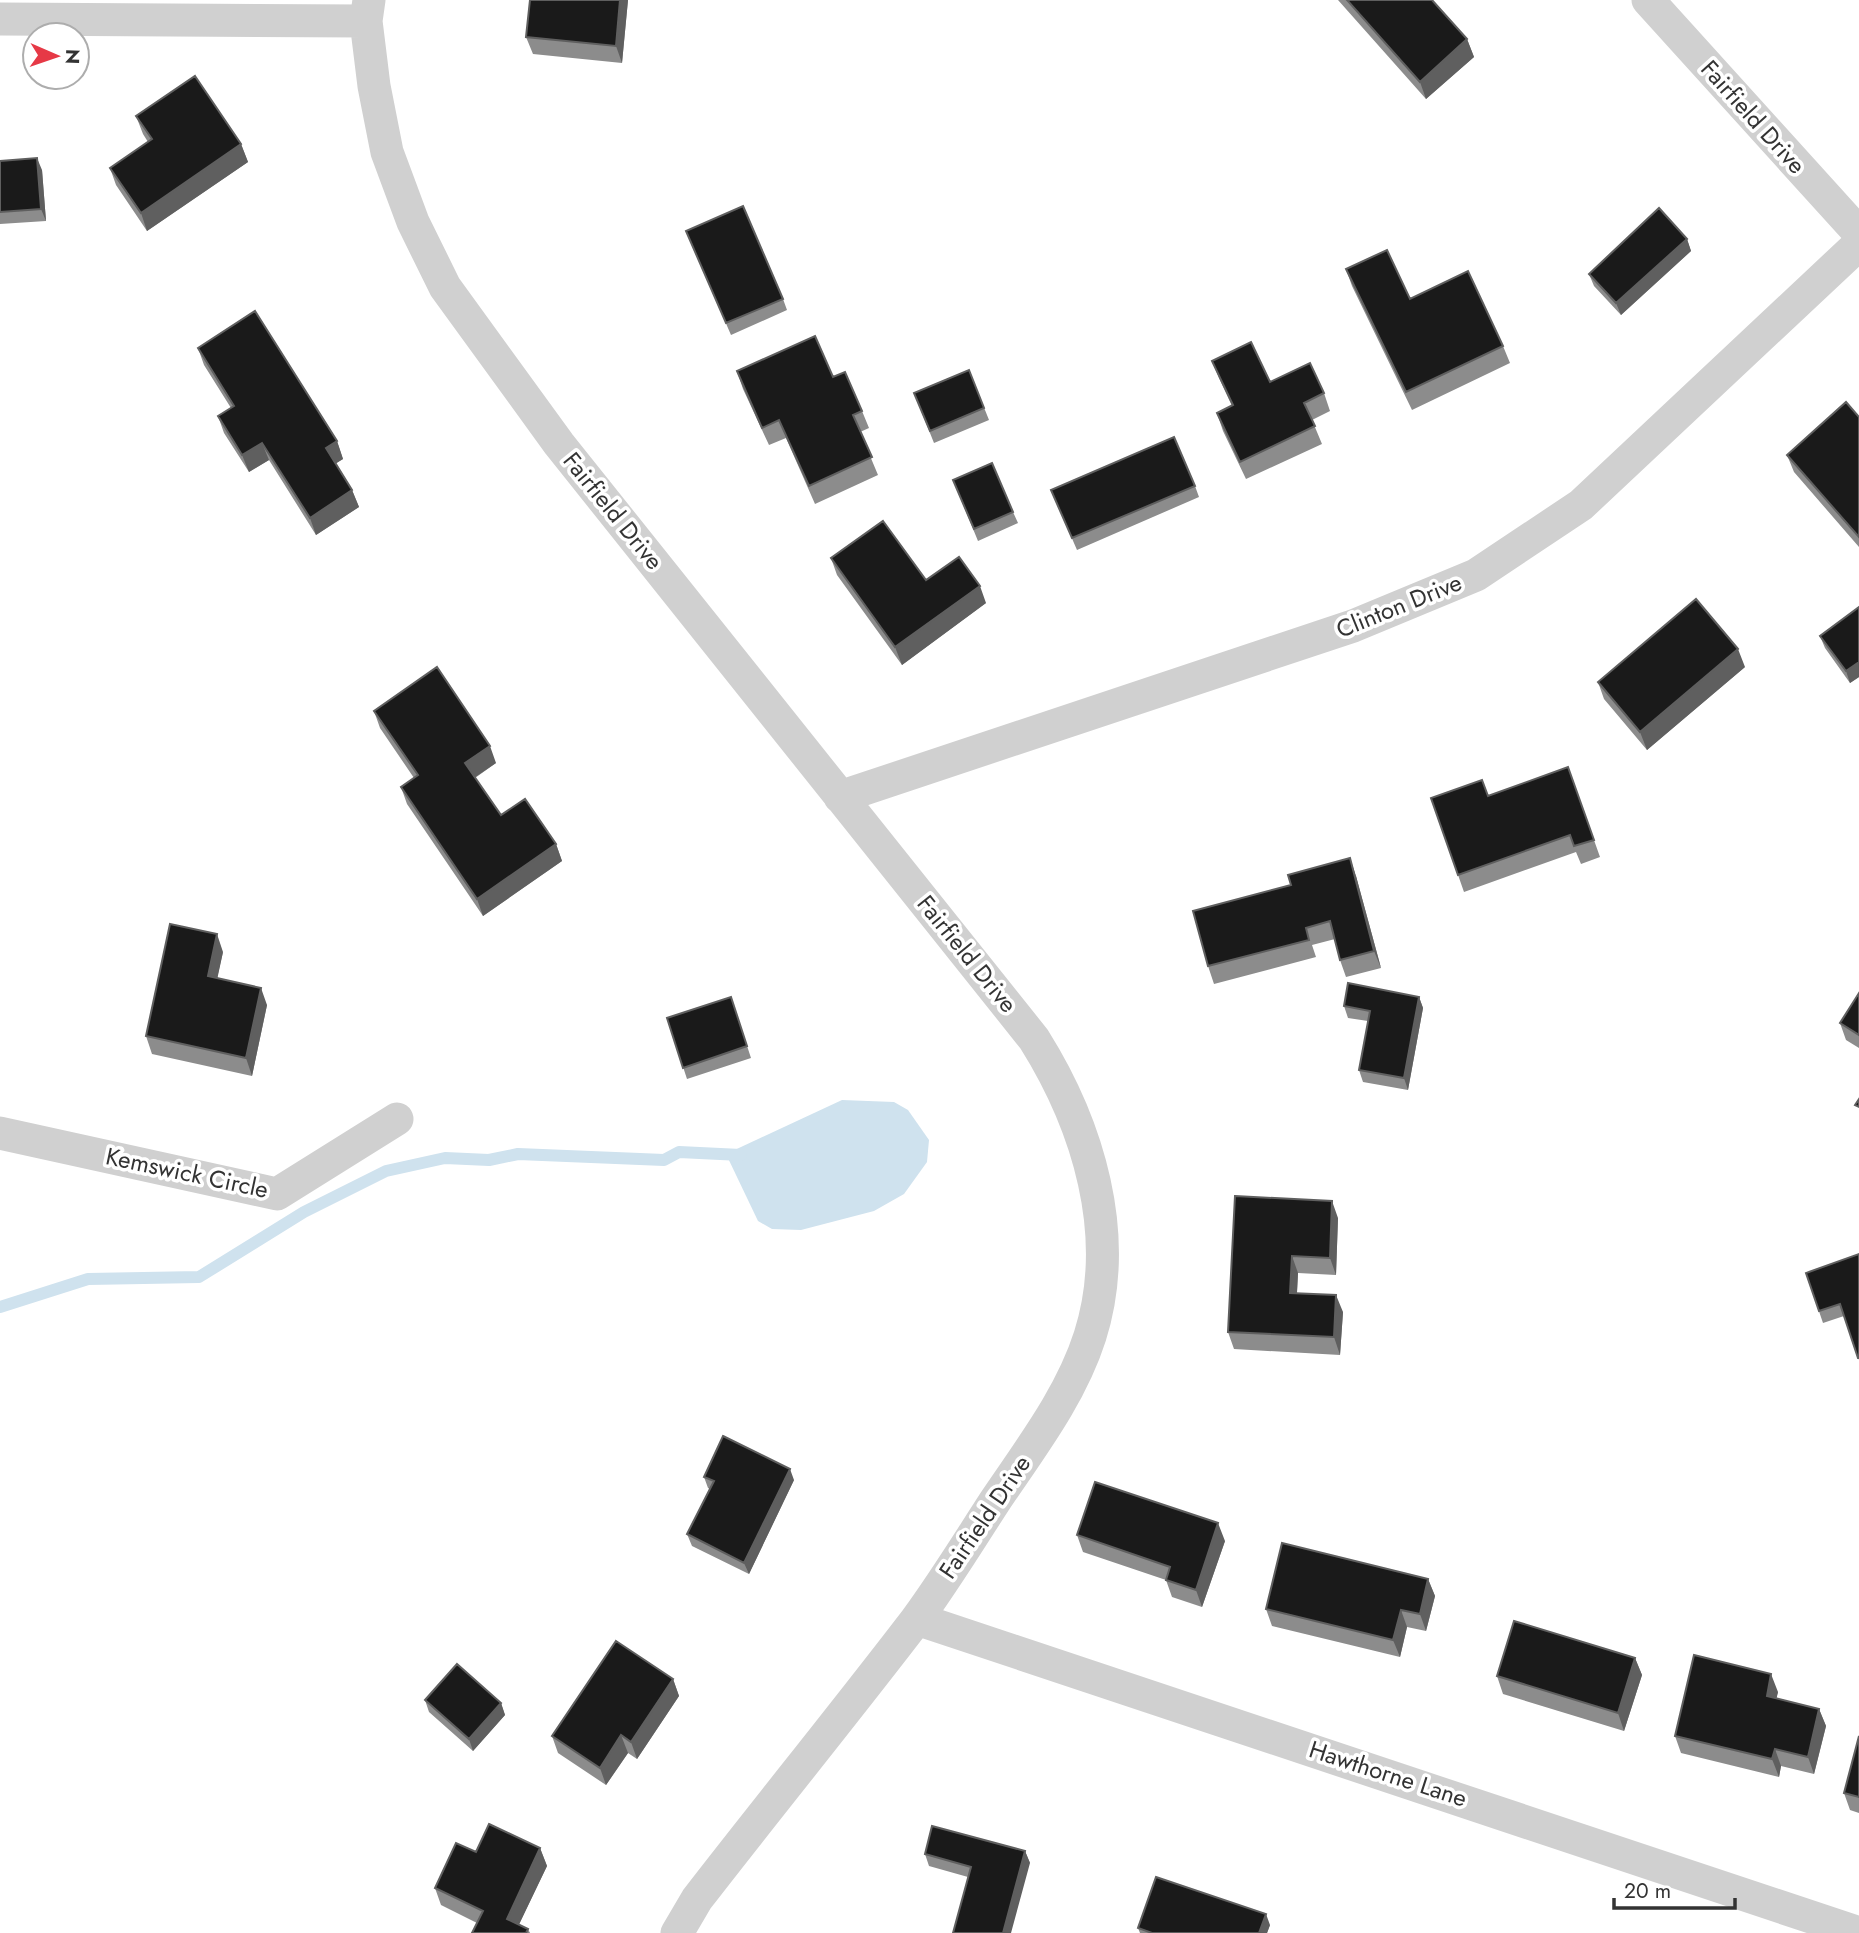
<svg xmlns="http://www.w3.org/2000/svg" width="1859" height="1933" viewBox="0 0 1859 1933" font-family="Jost,sans-serif">
  <rect width="100%" height="100%" fill="#fff"/>
  <path fill="#cfe2ee" d="M842 1100 894 1102 908 1110 929 1140 927 1162 904 1194 874 1211 801 1230 772 1229 758 1221 726 1154Z"/>
  <g fill="none" stroke-linecap="round" stroke-linejoin="round">
    <path stroke="#cfe2ee" stroke-width="12" d="M0 1307 88 1279 199 1277 304 1212 386 1171 445 1158 489 1160 518 1154 664 1160 679 1152 741 1155"/>
    <path stroke="#d0d0d0" stroke-width="33" d="M369 0 366 21 374 86 387 152 413 222 445 287 559 444 1034 1039C1088 1125 1122 1235 1090 1336 1071 1396 1030 1449 995 1501 969 1541 944 1582 916 1620 844 1714 769 1806 697 1899L677 1933
      M1648 0 1859 233
      M0 19 366 21
      M840 797 1353 626 1476 575 1581 505 1859 244
      M0 1133 277 1194 397 1119
      M917 1619 1859 1933"/>
  </g>
  <path fill="#8c8c8c" d="M628 0 622 63 533 54 526 37Z
    M1338 0H1432L1467 39 1474 57 1426 99Z
    M136 116 241 144 248 162 147 231 116 185 110 168 148 142 143 134Z
    M0 161 42 170 46 221 0 224Z
    M686 231 783 299 787 310 731 335Z
    M1687 239 1691 251 1621 315 1594 286 1589 274Z
    M1346 269 1410 299 1503 346 1510 363 1412 410 1352 286Z
    M198 348 337 441 343 459 336 463 352 490 359 507 316 535 269 460 249 472 224 433 218 416 231 408 204 365Z
    M1212 361 1270 382 1324 393 1330 411 1312 420 1322 444 1246 479 1223 431 1217 413 1232 406 1219 378Z
    M969 370 989 420 934 443 914 393Z
    M737 371 862 411 869 428 860 432 878 475 815 504 786 438 769 445 743 389Z
    M1859 417V547L1794 472 1787 455Z
    M953 480 1013 512 1018 523 978 541Z
    M1195 486 1199 497 1077 550 1051 490Z
    M831 558 926 580 986 603 902 665 837 575Z
    M1859 607V677L1850 683 1825 648 1820 636Z
    M1745 667 1647 750 1604 699 1598 682Z
    M374 711 496 763 475 778 501 815 556 844 562 861 483 916 407 804 401 787 414 778 380 728Z
    M1568 767 1600 857 1581 864 1576 852 1464 892 1431 798 1488 796Z
    M1356 876 1381 968 1346 977 1340 960 1335 939 1312 945 1316 957 1214 984 1208 966Z
    M223 952 217 978 267 1005 252 1076 152 1054 146 1036Z
    M1859 993V1048L1846 1040 1840 1023Z
    M731 997 751 1058 687 1079 667 1018Z
    M1419 997 1423 1008 1408 1090 1363 1082 1359 1070 1368 1021 1348 1018 1344 1006Z
    M1235 1196 1338 1218 1336 1275 1298 1273 1297 1293 1343 1312 1340 1355 1234 1349 1228 1332Z
    M1859 1254V1360L1844 1316 1823 1323 1806 1273Z
    M704 1477 794 1480 749 1574 692 1546 687 1534 710 1489 708 1488Z
    M1077 1535 1225 1541 1202 1607 1172 1597 1166 1580 1083 1552Z
    M1428 1579 1435 1596 1426 1631 1407 1627 1400 1657 1272 1626 1266 1609Z
    M1635 1658 1642 1675 1624 1731 1503 1694 1497 1676Z
    M673 1679 679 1696 637 1759 628 1753 606 1785 558 1753 552 1736Z
    M1778 1692 1776 1698 1819 1709 1826 1726 1814 1774 1781 1766 1779 1777 1681 1753 1675 1736Z
    M425 1700 501 1703 505 1715 473 1751 429 1712Z
    M1859 1736V1813L1850 1810 1844 1793Z
    M540 1848 547 1866 519 1924 528 1929 530 1933H472L477 1923 441 1905 435 1888 476 1852Z
    M1025 1851 1030 1863 968 1877 929 1866 925 1854Z
    M1270 1925 1267 1933H1140L1138 1928Z"/>
  <path fill="#5f5f5f" d="M620 0H628L622 63 616 46Z
    M1467 39 1474 57 1426 99 1420 82Z
    M241 144 248 162 147 231 141 213Z
    M37 158 42 170 46 221 41 209Z
    M1687 239 1691 251 1621 315 1616 303Z
    M337 441 343 459 332 466 326 448Z
    M262 443 269 460 249 472 242 455Z
    M352 490 359 507 316 535 310 518Z
    M980 586 986 603 902 665 895 647Z
    M1738 649 1745 667 1647 750 1640 732Z
    M1859 662V677L1850 683 1846 671Z
    M490 746 496 763 471 780 465 763Z
    M556 844 562 861 483 916 477 899Z
    M1350 858 1356 876 1381 968 1374 951Z
    M217 934 223 952 214 994 208 976Z
    M261 988 267 1005 252 1076 246 1058Z
    M1419 997 1423 1008 1408 1090 1404 1078Z
    M1332 1201 1338 1218 1336 1275 1330 1258Z
    M1292 1256 1298 1273 1296 1310 1290 1293Z
    M1336 1295 1343 1312 1340 1355 1334 1337Z
    M790 1469 794 1480 749 1574 744 1563Z
    M1218 1523 1225 1541 1202 1607 1196 1590Z
    M1428 1579 1435 1596 1426 1631 1420 1614Z
    M1401 1610 1407 1627 1400 1657 1393 1640Z
    M1635 1658 1642 1675 1624 1731 1618 1713Z
    M1771 1674 1778 1692 1773 1714 1767 1696Z
    M673 1679 679 1696 637 1759 631 1742Z
    M501 1703 505 1715 473 1751 469 1739Z
    M1819 1709 1826 1726 1814 1774 1808 1757Z
    M621 1735 628 1753 606 1785 600 1768Z
    M1775 1749 1781 1766 1779 1777 1772 1759Z
    M540 1848 547 1866 515 1933 507 1919Z
    M1025 1851 1030 1863 1011 1933H1003Z
    M1266 1914 1270 1925 1267 1933H1259Z"/>
  <path fill="#1a1a1a" stroke="#5f5f5f" stroke-width="2" d="M530 0H620L616 46 526 37Z
    M1347 0H1432L1467 39 1420 82Z
    M195 76 241 144 141 213 110 168 152 139 136 116Z
    M37 158 41 209 0 212V161Z
    M743 206 783 299 726 323 686 231Z
    M1659 208 1687 239 1616 303 1589 274Z
    M1387 250 1410 299 1468 271 1503 346 1406 392 1346 269Z
    M255 311 337 441 326 448 352 490 310 518 262 443 242 455 218 416 234 406 198 348Z
    M815 336 833 377 845 372 862 411 853 415 872 457 809 486 779 420 762 428 737 371Z
    M1251 342 1270 382 1310 363 1324 393 1304 403 1315 426 1240 462 1217 413 1233 405 1212 361Z
    M969 370 984 408 930 431 914 393Z
    M1846 402 1859 417V537L1787 455Z
    M1174 437 1195 486 1072 538 1051 490Z
    M992 463 1013 512 974 529 953 480Z
    M883 521 926 580 959 557 980 586 895 647 831 558Z
    M1696 599 1738 649 1640 732 1598 682Z
    M1859 607V662L1846 671 1820 636Z
    M437 667 490 746 465 763 501 815 525 799 556 844 477 899 401 787 418 775 374 711Z
    M1568 767 1594 840 1574 846 1570 835 1458 875 1431 798 1482 780 1488 796Z
    M1350 858 1374 951 1340 960 1330 921 1306 928 1309 940 1208 966 1193 911 1291 885 1288 875Z
    M170 924 217 934 208 976 261 988 246 1058 146 1036Z
    M1348 983 1419 997 1404 1078 1359 1070 1370 1011 1344 1006Z
    M1859 993V1035L1840 1023Z
    M731 997 747 1046 683 1068 667 1018Z
    M1859 1099V1107L1855 1105Z
    M1235 1196 1332 1201 1330 1258 1292 1256 1290 1293 1336 1295 1334 1337 1228 1332Z
    M1859 1254V1358H1858L1840 1304 1819 1311 1806 1273Z
    M723 1436 790 1469 744 1563 687 1534 714 1481 704 1477Z
    M1095 1482 1218 1523 1196 1590 1166 1580 1170 1567 1077 1535Z
    M1282 1543 1428 1579 1420 1614 1401 1610 1393 1640 1266 1609Z
    M1514 1621 1635 1658 1618 1713 1497 1676Z
    M616 1641 673 1679 631 1742 621 1735 600 1768 552 1736Z
    M1694 1655 1771 1674 1767 1696 1819 1709 1808 1757 1775 1749 1772 1759 1675 1736Z
    M457 1664 501 1703 469 1739 425 1700Z
    M1859 1736V1797L1844 1793Z
    M489 1824 540 1848 507 1919 528 1929 526 1933H472L483 1911 435 1888 456 1843 476 1852Z
    M932 1826 1025 1851 1003 1933H953L971 1867 925 1854Z
    M1156 1877 1266 1914 1259 1933H1152L1138 1928Z"/>
  <g text-anchor="middle" stroke-width="7" stroke-linejoin="round" paint-order="stroke">
    <g font-size="24" fill="#333" stroke="#fff">
      <text transform="translate(1753 117) rotate(48)" y="8">Fairfield Drive</text>
      <text transform="translate(613 511) rotate(51)" y="8">Fairfield Drive</text>
      <text transform="translate(1399 606) rotate(-22)" y="8">Clinton Drive</text>
      <text transform="translate(967 954) rotate(51)" y="8">Fairfield Drive</text>
      <text transform="translate(187 1173) rotate(12)" y="8">Kemswick Circle</text>
      <text transform="translate(985 1517) rotate(-56)" y="8">Fairfield Drive</text>
      <text transform="translate(1388 1774) rotate(18)" y="8">Hawthorne Lane</text>
    </g>
  </g>
  <g transform="translate(56 56) rotate(92)"><circle r="33" fill="#ffffff" stroke="#adadad" stroke-width="2"/>
  <path d="M0-5L12 26L0 18L-12 26Z" fill="#e63946"/>
  <text y="-10" font-size="19" font-weight="bold" text-anchor="middle" fill="#333333">N</text>
  </g>
  <path d="M1614 1898v10h121v-10" fill="none" stroke="#333333" stroke-width="3.5"/>
  <text x="1624" y="1898" font-size="21" fill="#333333" stroke="#ffffff" stroke-width="5" paint-order="stroke">20 m</text>
</svg>
